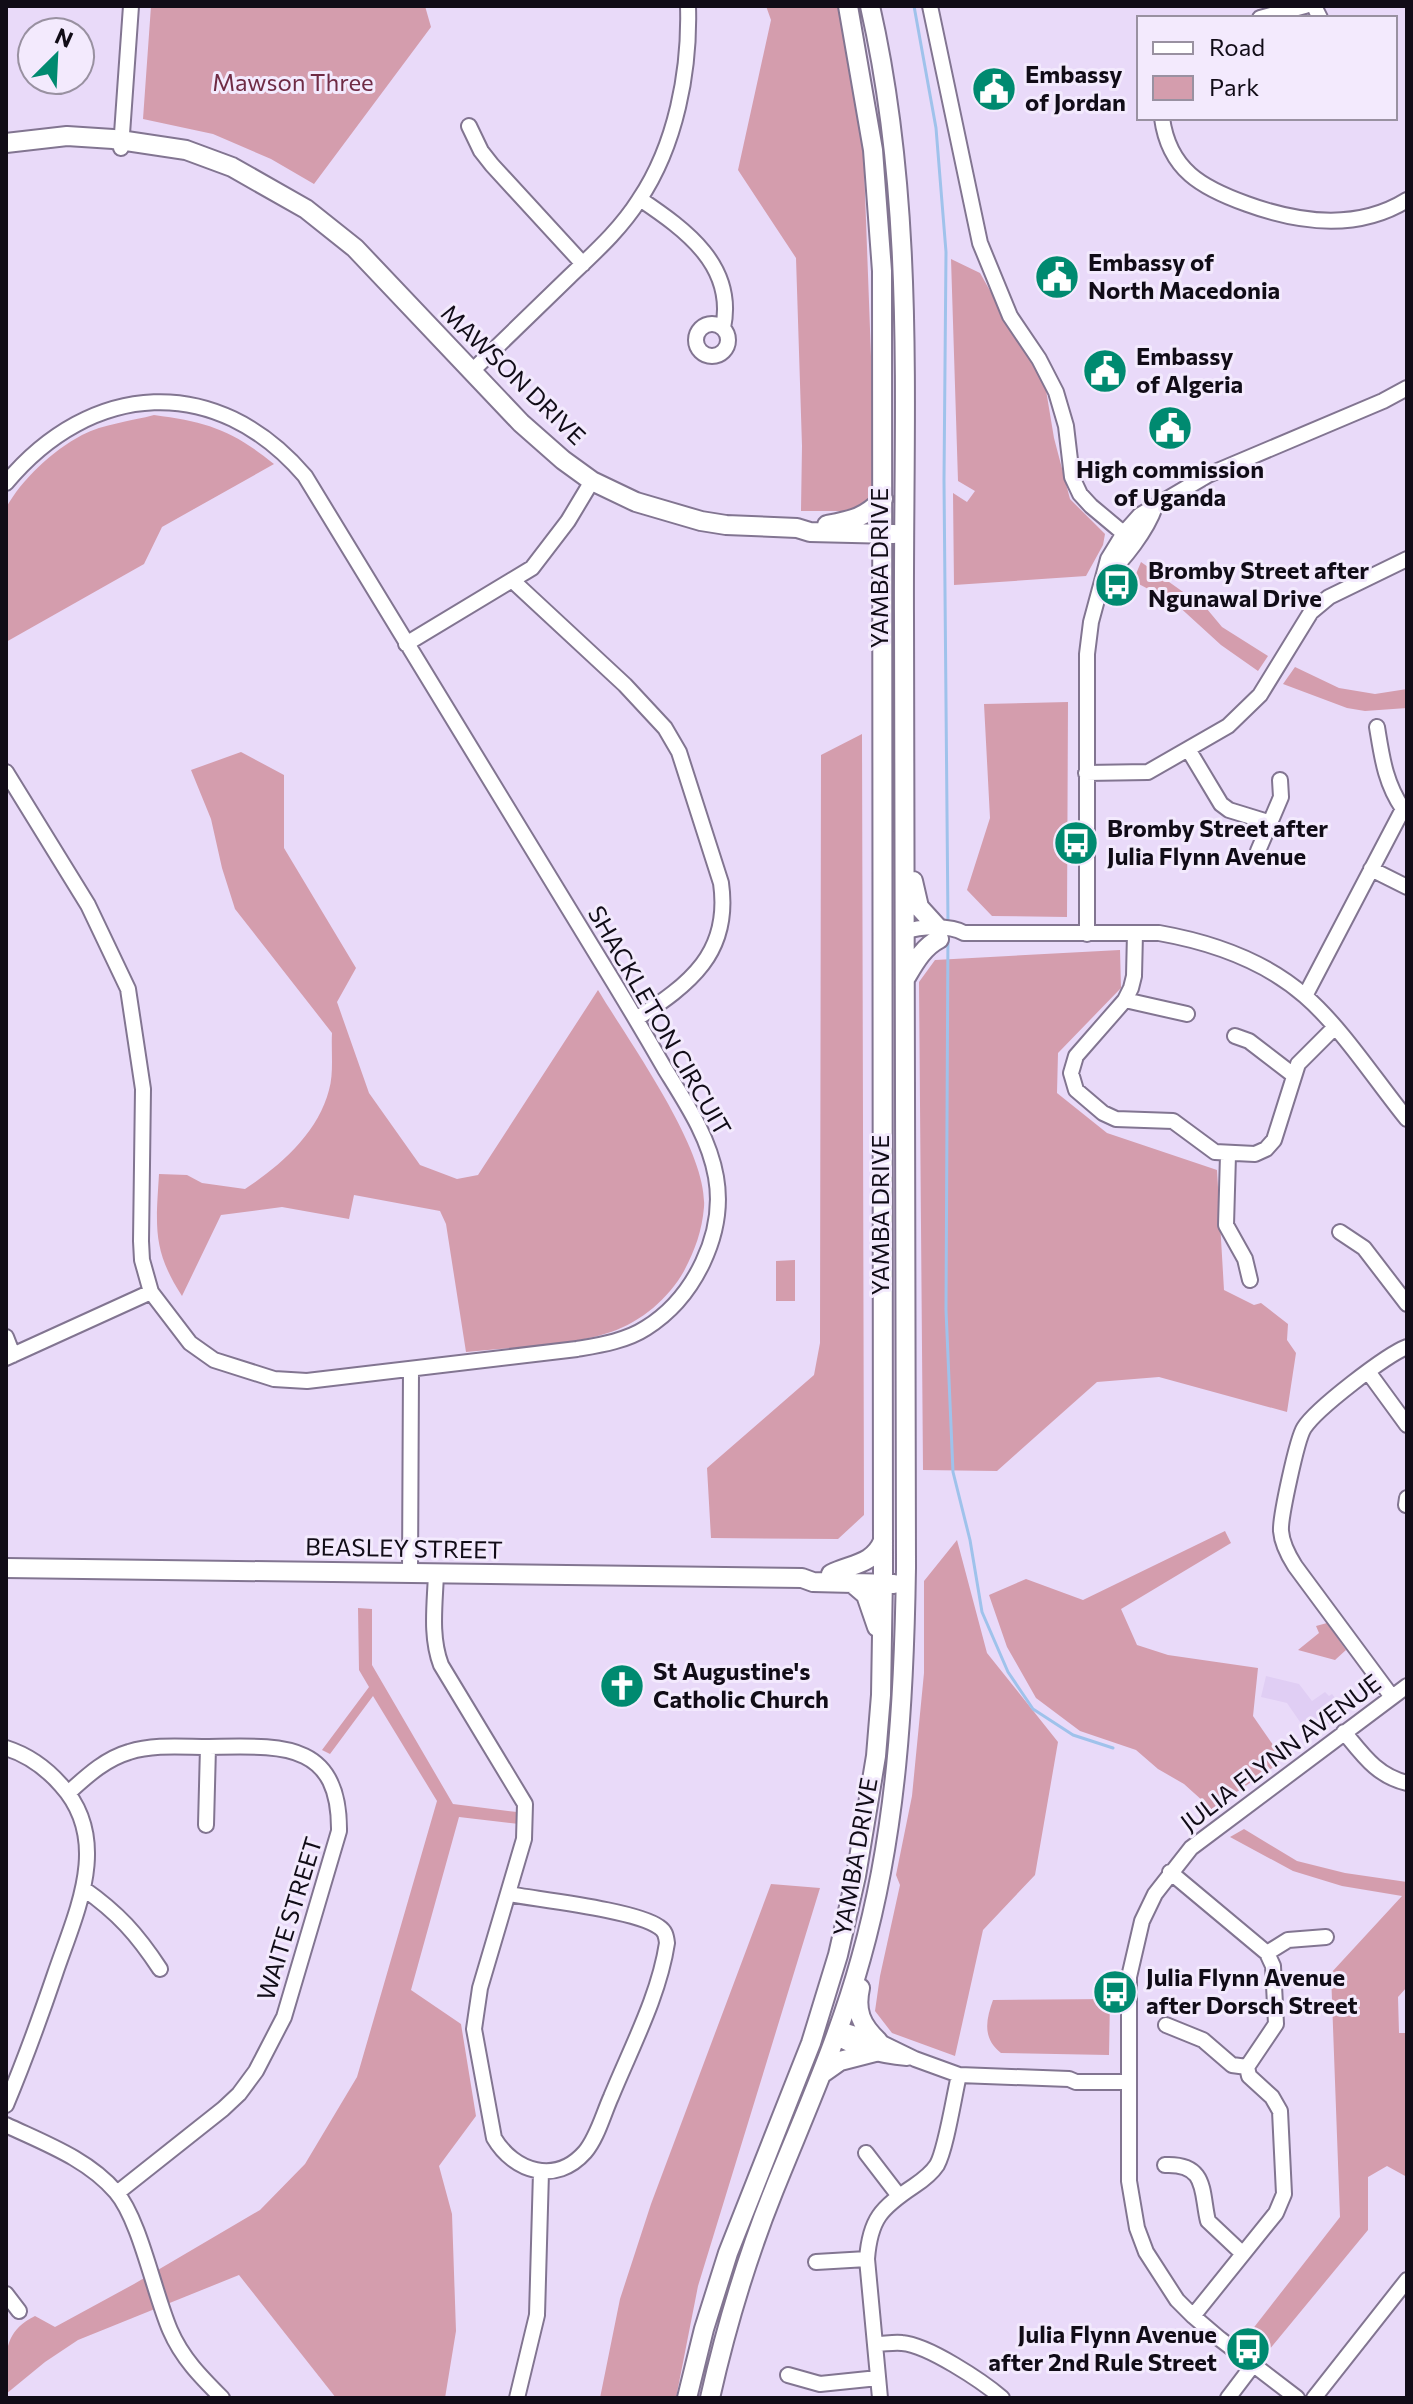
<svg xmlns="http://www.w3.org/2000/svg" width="1413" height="2404" viewBox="0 0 1413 2404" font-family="Commissioner,sans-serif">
  <rect width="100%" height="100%" fill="#e9daf9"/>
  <path fill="#e0cef4" d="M1266 1676 1299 1684 1312 1701 1325 1692 1329 1696 1332 1694 1345 1711 1311 1738 1287 1703 1261 1697Z"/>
  <path fill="#d49dad" d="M151 6H425L431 27 314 184 271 159 213 134 143 119Z
    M766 6H839L862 112 876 492 862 511H801L802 446 796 258 738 170 771 20Z
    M951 259 980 273 1010 326 1044 378 1054 438 1070 499 1105 534 1103 545 1086 576 954 585 953 493 967 502 975 491 958 481Z
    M154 415C207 422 232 430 274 464L162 527 144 564 6 642V508C22 479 52 451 82 435 103 424 132 421 154 415Z
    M1141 562 1207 609 1222 627 1268 656 1258 671 1221 645 1175 603 1133 581Z
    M1295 667 1339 688 1375 694 1407 689V708L1365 711 1347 708 1283 684Z
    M1068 702 1067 917 992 916 967 890 990 818 984 704Z
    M862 734 864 1515 838 1539 711 1538 707 1468 814 1375 820 1343 821 755Z
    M241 752 284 775V848L356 968 337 1002 369 1093 420 1165 457 1179 478 1175 598 990C629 1042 708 1150 704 1207 702 1231 695 1250 684 1271 669 1298 641 1322 611 1332 565 1347 513 1347 466 1352L446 1224 440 1211 354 1195 349 1219 282 1207 221 1215 182 1296C152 1250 156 1226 159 1174L187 1175 202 1183 245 1189C280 1166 318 1133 329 1090 334 1073 331 1051 332 1033L235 909 222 868 211 819 191 770Z
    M1120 950 1121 988 1058 1053 1057 1093 1107 1133 1217 1170 1224 1290 1254 1305 1261 1303 1288 1324 1287 1340 1296 1353 1287 1412 1159 1377 1097 1382 997 1471 923 1470 919 982 935 960Z
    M795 1260V1301H776V1261Z
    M1225 1531 1231 1543 1121 1609 1137 1645 1168 1655 1258 1668 1253 1716 1280 1755 1278 1764 1204 1814V1802L1184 1784 1158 1769 1136 1750 1080 1731 1036 1698 1007 1647 989 1595 1026 1579 1083 1600Z
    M957 1540 987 1653 1058 1742 1035 1875 983 1930 955 2056 892 2033 875 2011 880 1976 900 1885 896 1875 912 1796 924 1673V1581Z
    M358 1608 372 1609V1665L453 1804 517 1812 519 1824 459 1817 411 1990 461 2024 476 2116 439 2166 452 2214 456 2331 445 2398H336L239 2275 78 2340 45 2362 6 2394C6 2360 0 2333 35 2316L55 2327 134 2284 260 2210 305 2164 357 2077 437 1801 373 1696 330 1754 322 1750 369 1687 359 1670Z
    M1327 1623 1346 1650 1335 1660 1298 1650 1319 1633 1316 1626Z
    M1244 1829 1297 1861 1345 1873 1407 1882V1987L1398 1997 1399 2033H1407V2177L1387 2166 1368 2177V2230L1269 2350 1248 2335 1340 2217 1331 1973 1402 1896 1342 1886 1293 1871 1230 1837Z
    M771 1884 820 1888 698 2286 676 2398H600L620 2299 651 2204Z
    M1110 1999 1109 2055 1001 2053C982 2038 986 2020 993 2000Z"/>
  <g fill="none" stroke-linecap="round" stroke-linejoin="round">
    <path stroke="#9fc2eb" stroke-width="3" d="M914 6 936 128 946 252 944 480 948 924
      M948 931 946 1310 953 1472 970 1540 982 1612 1008 1672 1033 1709 1073 1735 1113 1748"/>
    <g stroke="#827591" stroke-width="18">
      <path id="minor" d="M930 6 980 243 1010 316 1039 359 1056 392 1066 426 1072 477 1080 494 1091 506 1134 542
        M1314 6 1320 18
        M1260 18 1305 6
        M1162 118C1169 170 1202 188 1247 204 1299 223 1357 231 1407 200
        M469 126 481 151 492 165 583 264
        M121 148 131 6
        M640 199C686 230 736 266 723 328
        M696 340a16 16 0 1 1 32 0a16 16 0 1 1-32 0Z
        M472 371C504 340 536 309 569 277 594 253 620 230 639 200 676 145 690 71 688 6
        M6 483C91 381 216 372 305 476 400 634 497 792 594 950 618 989 642 1029 665 1069 686 1103 709 1137 716 1177 726 1234 694 1298 646 1328 626 1341 600 1345 577 1349L307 1381 274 1379 214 1360 190 1343 151 1292 142 1260 141 1241 143 1089 128 989 88 905 6 772
        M1105 577C1124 560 1147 530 1155 507
        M513 581 625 685 665 728 679 752 721 883C731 953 690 984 636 1019
        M406 644 532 568 568 521 592 481
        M1377 727C1382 757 1385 783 1403 809H1407
        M1188 749 1221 804 1229 810 1268 822
        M1086 773 1148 772 1228 726 1260 695 1311 612 1329 597 1407 559
        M1258 851 1281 797 1280 780
        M1371 869 1407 887
        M905 932C919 926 951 925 964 933H1159C1210 942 1265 961 1305 996 1342 1028 1376 1081 1407 1119
        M1135 933 1134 976 1131 988 1125 1000 1076 1056 1071 1073 1076 1090 1103 1113 1116 1119 1173 1121 1215 1152 1255 1154 1266 1149 1274 1140 1298 1064 1334 1028
        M1087 934V654L1091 622 1108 559 1124 533 1140 515 1208 475 1383 401 1407 388
        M1305 996 1403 809
        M1125 1000 1187 1014
        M1235 1036 1249 1041 1292 1074
        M1228 1155 1226 1225 1245 1259 1250 1280
        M1340 1232 1364 1248 1407 1304
        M6 1337 13 1355
        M6 1358 151 1292
        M1369 1373 1407 1425
        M1406 1505 1407 1498
        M410 1573 411 1369
        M436 1573C435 1604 430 1636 441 1665L525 1804 524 1839 480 1988 474 2029 494 2138C514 2172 556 2185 585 2152 597 2138 603 2115 611 2097 631 2048 659 1996 667 1943 666 1935 665 1931 659 1927 635 1910 541 1900 508 1894
        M1392 1697 1295 1566C1288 1555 1282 1544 1281 1531 1280 1518 1297 1439 1304 1428 1316 1409 1386 1355 1407 1347
        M1344 1732C1363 1755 1377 1776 1407 1783
        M6 1748C28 1755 46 1768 61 1785 112 1841 76 1912 55 1974 40 2018 24 2062 6 2105
        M68 1793C87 1776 105 1759 129 1752 154 1744 183 1747 209 1747 280 1746 340 1740 339 1831L284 2017 256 2071 239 2094 223 2109 117 2193
        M206 1825 208 1747
        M1170 1872 1267 1953 1273 1966 1276 2024 1247 2067 1249 2076 1272 2097 1280 2111 1284 2194 1276 2213 1193 2316
        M84 1889C118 1913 137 1934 160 1969
        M1267 1953 1288 1940 1326 1937
        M1166 2025 1203 2040 1232 2065 1247 2067
        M839 2029 878 2041 915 2059 959 2075 1069 2079 1076 2082H1128
        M836 2037C856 2050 883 2056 907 2058
        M6 2125C44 2143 88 2159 116 2192 140 2220 154 2293 170 2330 182 2358 201 2377 222 2398
        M866 2153 899 2196
        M1165 2165C1208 2163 1201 2193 1208 2221L1243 2254
        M816 2262 867 2259
        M6 2294 19 2311
        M876 2344C884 2344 894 2342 902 2343 928 2345 982 2381 1002 2398
        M788 2375 820 2384 878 2378
        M517 2398 537 2315 541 2172
        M880 2398 867 2259C870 2219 881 2208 914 2186 923 2180 931 2174 937 2165 946 2149 954 2096 959 2075
        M1228 2398 1253 2365
        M1297 2398 1220 2339 1193 2316 1177 2300 1146 2252 1137 2228 1129 2181V1977L1142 1921 1155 1894 1191 1848 1407 1686
        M1314 2398 1407 2280"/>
    </g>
    <g stroke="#827591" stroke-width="22">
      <path id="major" d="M6 143 67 136 113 139 186 150 232 167 306 209 355 248 521 423 563 460 592 481 636 502 701 521 726 525 797 528 810 532 894 534
        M827 525C853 520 864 518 883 499
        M913 881 919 907 939 929
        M905 979C914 964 923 947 939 939
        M6 1568 802 1578 813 1582 894 1584
        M831 1574C851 1564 873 1565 883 1541
        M852 1583 866 1595 877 1627
        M860 1988C855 2011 861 2025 878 2041
        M823 2073 840 2061 875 2052
        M687 2398 704 2329 728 2253 811 2043 838 1955 856 1876 876 1756 881 1695 883 1575 882 271 873 150 848 6
        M710 2398C726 2327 747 2257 774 2190 805 2113 839 2038 861 1958 897 1831 904 1699 906 1568 906 1251 905 934 904 617 903 412 916 207 870 6"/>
    </g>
    <use href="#minor" stroke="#fff" stroke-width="14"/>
    <use href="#major" stroke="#fff" stroke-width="18"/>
  </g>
  <defs>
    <g id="civic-disc" transform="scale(2.3)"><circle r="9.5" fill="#008a70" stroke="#f3eafd"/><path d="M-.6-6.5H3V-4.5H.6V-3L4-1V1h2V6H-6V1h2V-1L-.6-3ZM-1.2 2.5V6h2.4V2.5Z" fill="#fff"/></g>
    <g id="bus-disc" transform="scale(2.3)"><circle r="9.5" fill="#008a70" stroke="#f3eafd"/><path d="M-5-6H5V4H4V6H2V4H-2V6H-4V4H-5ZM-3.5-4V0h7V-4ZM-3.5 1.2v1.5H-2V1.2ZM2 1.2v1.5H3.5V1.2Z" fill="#fff"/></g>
    <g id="church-disc" transform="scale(2.3)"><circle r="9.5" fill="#008a70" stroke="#f3eafd"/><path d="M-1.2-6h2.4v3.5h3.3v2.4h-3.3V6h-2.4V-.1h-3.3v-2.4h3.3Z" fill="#fff"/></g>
  </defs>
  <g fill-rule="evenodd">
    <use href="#civic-disc" x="994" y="89"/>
    <use href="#civic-disc" x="1057" y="277"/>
    <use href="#civic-disc" x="1105" y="371"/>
    <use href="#civic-disc" x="1170" y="428"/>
    <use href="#bus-disc" x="1117" y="585"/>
    <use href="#bus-disc" x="1076" y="843"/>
    <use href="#church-disc" x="622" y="1686"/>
    <use href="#bus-disc" x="1115" y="1992"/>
    <use href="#bus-disc" x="1248" y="2349"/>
  </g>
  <g text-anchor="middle" stroke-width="6" stroke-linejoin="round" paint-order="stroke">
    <g font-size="24" font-weight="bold" fill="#110c17" stroke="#f3eafd" text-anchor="start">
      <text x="1025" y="83">Embassy<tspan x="1025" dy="28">of Jordan</tspan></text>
      <text x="1088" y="271">Embassy of<tspan x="1088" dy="28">North Macedonia</tspan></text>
      <text x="1136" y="365">Embassy<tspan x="1136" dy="28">of Algeria</tspan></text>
      <text x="1170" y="478" text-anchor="middle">High commission<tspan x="1170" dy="28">of Uganda</tspan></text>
      <text x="1148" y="579">Bromby Street after<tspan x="1148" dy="28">Ngunawal Drive</tspan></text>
      <text x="1107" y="837">Bromby Street after<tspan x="1107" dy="28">Julia Flynn Avenue</tspan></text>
      <text x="653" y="1680">St Augustine's<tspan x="653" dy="28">Catholic Church</tspan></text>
      <text x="1146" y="1986">Julia Flynn Avenue<tspan x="1146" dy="28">after Dorsch Street</tspan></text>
      <text x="1217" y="2343" text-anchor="end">Julia Flynn Avenue<tspan x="1217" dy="28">after 2nd Rule Street</tspan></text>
    </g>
    <g font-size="24" fill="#6f2b44" stroke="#f3eafd">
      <text x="293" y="91">Mawson Three</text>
    </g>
    <g font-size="24" fill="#110c17" stroke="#f3eafd">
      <text transform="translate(513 375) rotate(44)" y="8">MAWSON DRIVE</text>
      <text transform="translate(880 568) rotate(-90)" y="8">YAMBA DRIVE</text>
      <text transform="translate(659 1021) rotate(60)" y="8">SHACKLETON CIRCUIT</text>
      <text transform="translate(881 1215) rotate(-90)" y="8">YAMBA DRIVE</text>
      <text transform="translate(404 1549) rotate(1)" y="8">BEASLEY STREET</text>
      <text transform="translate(1281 1753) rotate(-37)" y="8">JULIA FLYNN AVENUE</text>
      <text transform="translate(856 1857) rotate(-80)" y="8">YAMBA DRIVE</text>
      <text transform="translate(290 1919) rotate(-73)" y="8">WAITE STREET</text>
    </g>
  </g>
  <rect width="1413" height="2404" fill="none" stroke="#110c17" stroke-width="16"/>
  <rect x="1137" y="16" width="260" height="104" fill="#f3eafd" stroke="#9991a1" stroke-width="2"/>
  <rect x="1153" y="42" width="40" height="12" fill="#ffffff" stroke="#9991a1" stroke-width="2"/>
  <text x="1209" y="56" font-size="24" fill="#110c17">Road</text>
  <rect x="1153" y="76" width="40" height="24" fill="#d49dad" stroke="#9991a1" stroke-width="2"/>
  <text x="1209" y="96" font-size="24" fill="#110c17">Park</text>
  <g transform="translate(56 56) rotate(24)"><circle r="38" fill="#f3eafd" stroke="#9991a1" stroke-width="2"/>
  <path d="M0-6L14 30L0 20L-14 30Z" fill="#008a70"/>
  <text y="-12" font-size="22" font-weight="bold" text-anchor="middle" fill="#110c17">N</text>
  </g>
</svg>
